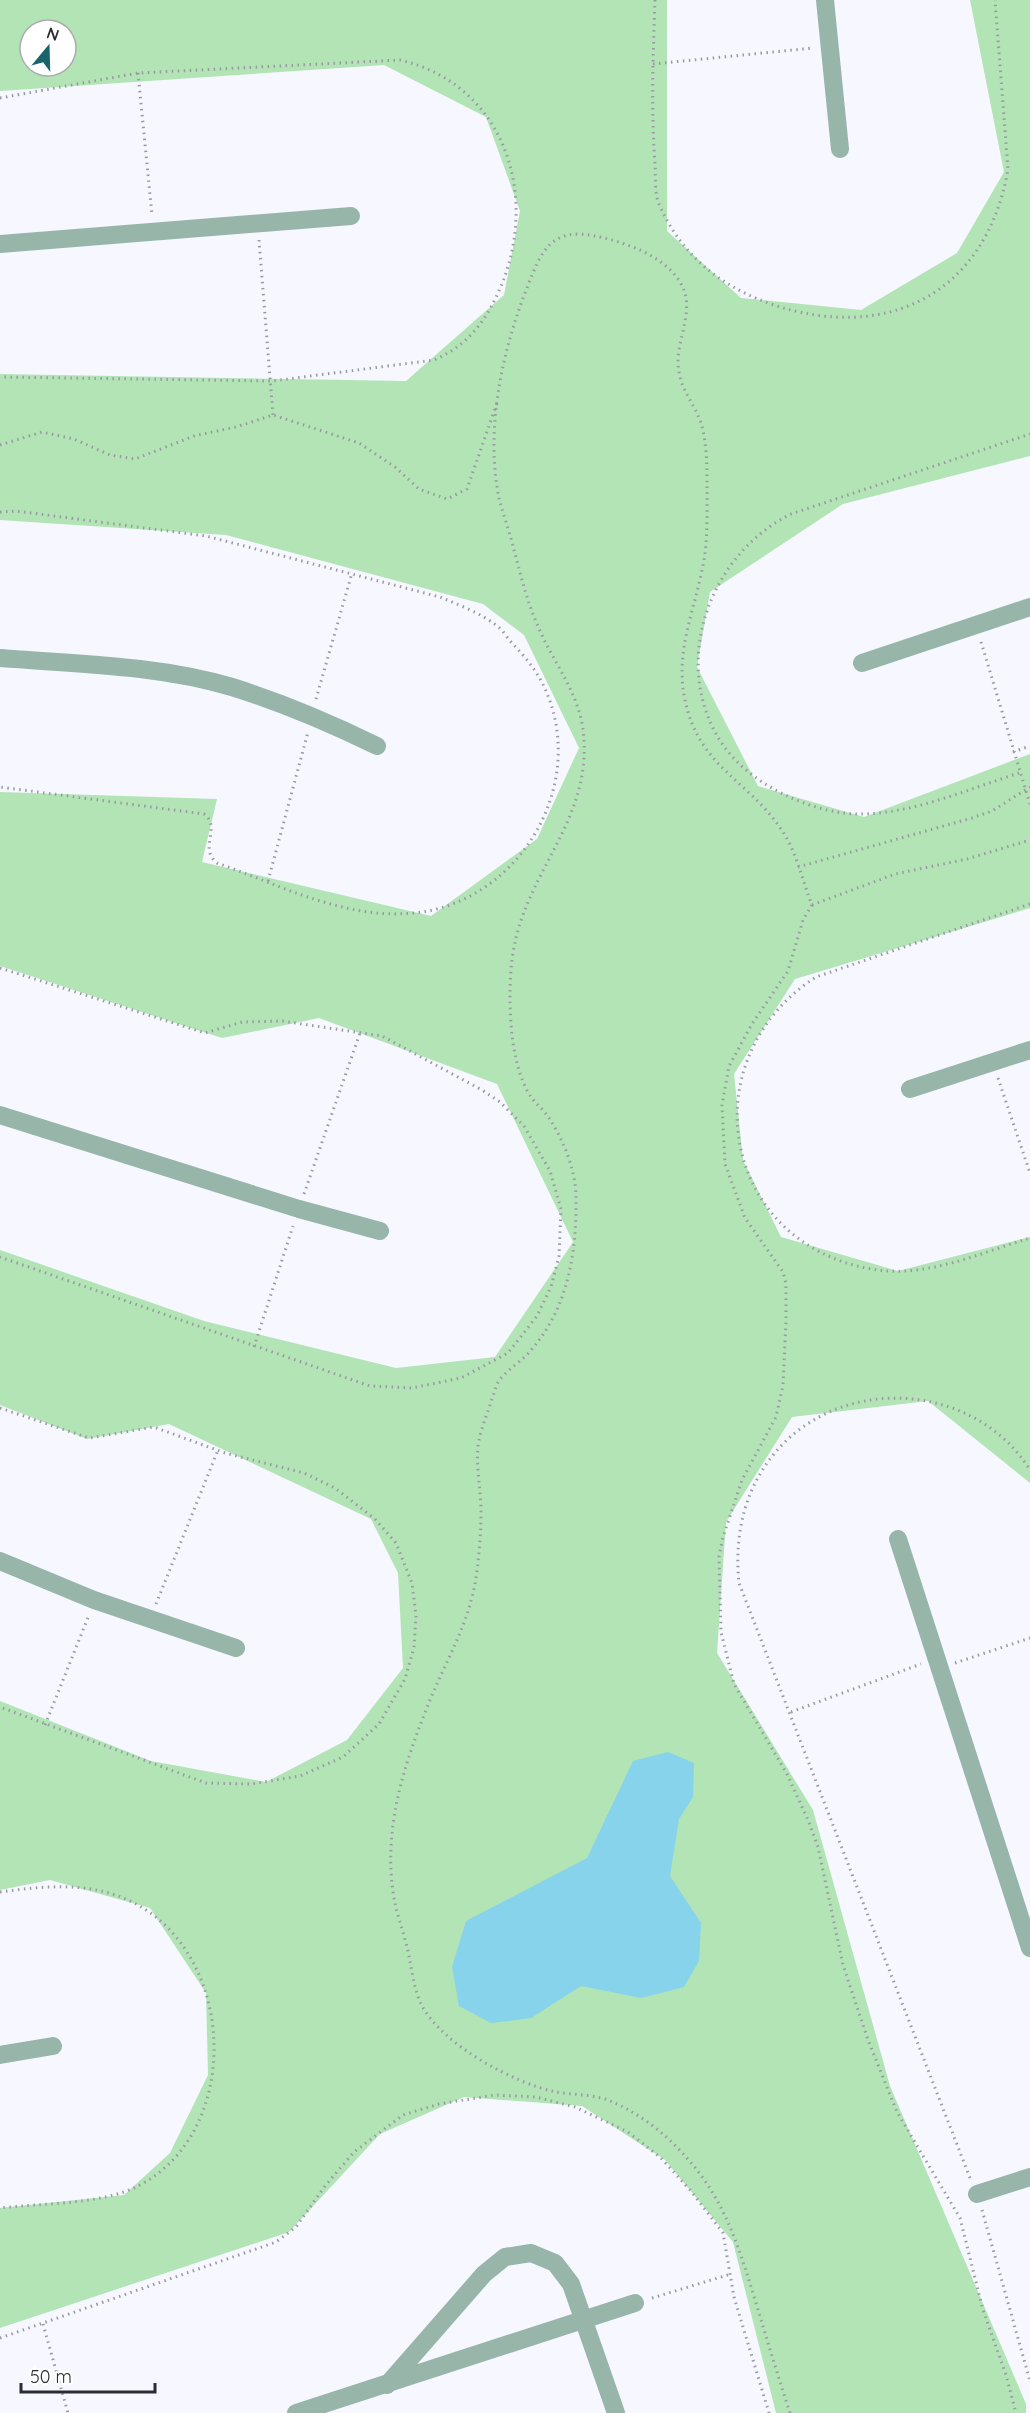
<svg xmlns="http://www.w3.org/2000/svg" width="1030" height="2413" viewBox="0 0 1030 2413" font-family="Quicksand,sans-serif">
  <rect width="100%" height="100%" fill="#f6f7ff"/>
  <path fill="#b2e4b5" fill-rule="evenodd" d="M0 0H667V231L741 298 861 310 957 253 1004 172 970 0H1030V456L843 504 710 592 697 667 758 786 864 817 1030 754V908L795 979 734 1074 743 1160 781 1237 898 1271 1030 1237V1483L928 1401 792 1417 726 1522 717 1653 813 1810 890 2086 1026 2404V2413H776L733 2242 665 2160 582 2106 464 2097 380 2134 289 2232 0 2328V2208L124 2195 170 2153 208 2075 206 1993 150 1908 50 1880 0 1890V1701L151 1761 266 1782 347 1740 403 1668 398 1573 371 1519 169 1424 87 1439 0 1405V1250L204 1321 396 1368 495 1357 573 1242 497 1084 319 1018 222 1038 0 966V792L217 799 202 862 431 916 537 839 579 748 524 635 483 604 226 535 0 520V374L406 381 504 295 520 211 486 117 384 65 0 91ZM30 30H66V66H30Z"/>
  <path fill="#86d3eb" d="M668 1752 694 1763 693 1797 679 1819 670 1876 701 1923 699 1961 684 1987 641 1998 581 1986 531 2018 491 2023 459 2006 452 1967 466 1921 587 1858 633 1761Z"/>
  <g fill="none" stroke-linecap="round" stroke-linejoin="round">
    <path stroke="#999aa1" stroke-width="3" stroke-dasharray="1.5 4.5" stroke-linecap="butt" d="M655 0C653 55 651 109 655 164 656 176 654 193 659 204 681 255 720 286 771 304 887 344 987 293 1008 169L995 0
      M653 64 813 48
      M138 73 152 215
      M0 98 138 73 400 60C507 85 541 200 498 293 484 324 465 347 434 360L272 381 0 377
      M259 240 273 415
      M0 445 42 432 74 439 110 455 135 459 194 436 236 427 273 415 359 443 395 467 419 489 447 499 467 489 497 403
      M0 512 16 511 206 536 440 597C459 605 481 613 497 626 503 630 507 638 512 643 526 658 538 672 546 691 588 788 517 903 414 913 346 920 280 885 217 863 198 848 222 827 204 814L0 787
      M981 642 1030 804
      M316 699 352 573
      M1013 752 1030 746
      M1019 773C965 790 899 820 843 813 800 807 749 782 723 745 669 666 708 555 791 514L1030 434
      M798 867 972 818 992 811 1030 787
      M268 881 308 732
      M1030 904 816 977C690 1058 720 1242 871 1269 924 1279 980 1253 1030 1238
      M812 905 895 874 967 859 1030 840
      M0 968 205 1033 242 1022 282 1021 382 1036 482 1090 500 1102 524 1126 550 1171 561 1209 559 1256 551 1287 537 1316 508 1353 461 1378 412 1388 370 1386 0 1257
      M998 1078 1030 1173
      M304 1194 360 1033
      M254 1347 293 1226
      M0 1408 89 1438 154 1427 225 1453 304 1473 335 1488 375 1519 396 1543 412 1583 416 1615 414 1647 405 1679 379 1724 343 1757 300 1776 251 1784 206 1783 0 1707
      M156 1604 218 1450
      M955 1663 1030 1638
      M791 1712 921 1664
      M45 1725 89 1615
      M0 1892C51 1885 103 1880 149 1912 237 1973 238 2135 138 2186 101 2205 42 2203 0 2208
      M970 2178 739 1583C734 1533 745 1485 780 1447 849 1373 977 1385 1030 1470
      M982 2210 1030 2381
      M652 2298 731 2274
      M43 2324 68 2413
      M0 2338 276 2242 296 2227 325 2186 354 2152 403 2115 439 2104 495 2095 536 2097 575 2107 628 2132 661 2158 691 2191 723 2233 734 2297 769 2413
      M790 2413C778 2376 767 2340 756 2303 739 2248 725 2199 685 2156 664 2132 635 2110 605 2099 589 2094 573 2095 556 2092 513 2083 441 2044 421 2004 414 1989 412 1971 409 1956 406 1940 400 1924 396 1908 380 1835 403 1767 430 1700 447 1659 469 1623 476 1578 479 1556 481 1534 481 1512 481 1490 476 1468 478 1446 480 1430 487 1415 492 1399 494 1394 495 1389 497 1384 505 1370 522 1362 532 1349 569 1306 577 1250 576 1194 575 1169 563 1139 549 1118 539 1104 536 1106 528 1092 513 1065 510 1026 510 995 510 974 512 951 518 930 539 858 593 811 583 729 577 689 552 661 537 624 526 599 520 572 513 546 509 530 503 514 499 498 485 430 502 351 527 288 541 251 551 227 595 236 625 242 663 255 680 282 696 308 678 335 678 362 679 390 693 400 701 423 707 442 707 468 707 488 707 515 708 544 702 570 693 615 675 653 685 700 699 767 747 779 781 829 797 852 802 880 812 905L803 920 788 971 752 1024 729 1066 722 1105 725 1164 745 1218 783 1272 786 1284V1321L783 1385 776 1417 742 1480 723 1537 719 1557 721 1632 734 1684 787 1774 808 1820 818 1847 843 1965 868 2040 897 2112 960 2218 983 2310 1006 2375 1016 2413"/>
    <path stroke="#97b5a9" stroke-width="18" d="M825 0 840 149
      M0 244 351 216
      M0 658C77 664 158 665 232 687 283 703 330 723 377 746
      M862 663 1030 607
      M910 1089 1030 1050
      M0 1115 299 1209 380 1231
      M898 1539 1030 1948
      M0 1561 94 1600 236 1648
      M0 2055 53 2046
      M977 2194 1030 2177
      M387 2385 484 2274 505 2257 531 2253 555 2263 571 2284 616 2413
      M296 2413 635 2303"/>
  </g>
  <g transform="translate(48 48) rotate(19)"><circle r="28" fill="#ffffff" stroke="#aaabac" stroke-width="1.5"/>
  <path d="M0-4.5L10 22L0 15L-10 22Z" fill="#18656b"/>
  <text y="-9" font-size="16" font-weight="bold" text-anchor="middle" fill="#2b2c30">N</text>
  </g>
  <path d="M21 2383v9h134v-9" fill="none" stroke="#2b2c30" stroke-width="3"/>
  <text x="30" y="2383" font-size="18" fill="#2b2c30" stroke="#ffffff" stroke-width="4.5" paint-order="stroke">50 m</text>
</svg>
